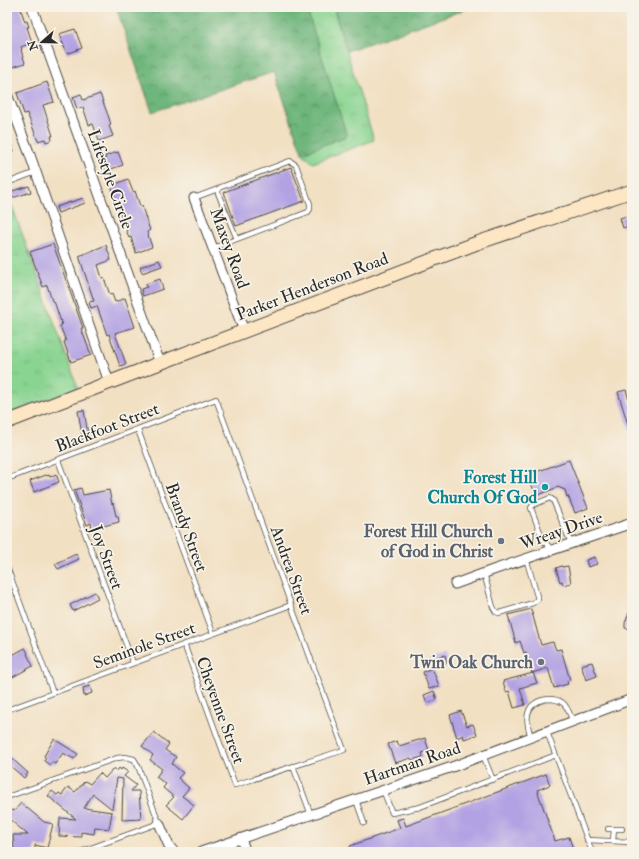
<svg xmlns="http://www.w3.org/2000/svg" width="639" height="859" viewBox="0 0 639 859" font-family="'IM FELL Double Pica',serif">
  <defs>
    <pattern id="grass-tufts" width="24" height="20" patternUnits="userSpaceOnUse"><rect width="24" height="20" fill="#89d491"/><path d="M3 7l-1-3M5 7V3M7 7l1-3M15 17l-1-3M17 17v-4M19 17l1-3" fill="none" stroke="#76b67d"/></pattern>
    <pattern id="forest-crowns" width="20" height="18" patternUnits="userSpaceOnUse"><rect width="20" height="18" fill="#6eb67b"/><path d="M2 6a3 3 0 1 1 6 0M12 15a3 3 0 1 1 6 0" fill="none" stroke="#5b9465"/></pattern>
  </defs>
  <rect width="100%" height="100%" fill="#f7f3e8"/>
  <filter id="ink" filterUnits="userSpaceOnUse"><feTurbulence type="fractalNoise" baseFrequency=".025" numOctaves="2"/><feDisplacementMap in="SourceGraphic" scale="8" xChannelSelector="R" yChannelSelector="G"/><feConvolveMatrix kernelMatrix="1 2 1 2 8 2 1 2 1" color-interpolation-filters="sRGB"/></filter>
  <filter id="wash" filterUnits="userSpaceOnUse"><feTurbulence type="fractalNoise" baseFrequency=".012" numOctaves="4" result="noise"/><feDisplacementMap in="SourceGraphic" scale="16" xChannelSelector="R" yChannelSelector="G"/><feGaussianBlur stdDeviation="0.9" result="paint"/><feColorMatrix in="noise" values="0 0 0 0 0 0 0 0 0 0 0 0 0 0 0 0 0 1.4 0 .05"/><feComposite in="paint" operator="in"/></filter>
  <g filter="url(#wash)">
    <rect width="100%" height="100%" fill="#f2e0c3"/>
    <path fill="url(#grass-tufts)" stroke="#5a805e" d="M306 7H333L374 140 313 163 302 153 347 136Z
      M7 192 78 388 7 414Z"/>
    <path fill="url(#forest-crowns)" stroke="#4c7053" d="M116 7H306L347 136 302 153 274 72 152 112Z
      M333 7H472L347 51Z"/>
    <g id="blocks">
      <path fill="#b2a1e3" d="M13 7H20L25 22 27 21 29 27H27L32 43 21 47 22 50H21L25 63 7 69V10L14 8Z
        M75 29 82 48 67 54 59 34Z
        M47 82 54 102 43 105 53 136H51L52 140 46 142 45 139 38 141 27 113 24 114 17 93Z
        M81 94 83 100 100 94 109 118 111 125 109 126 113 136 99 141 93 124 89 125 83 107 77 109 73 97Z
        M7 134 14 151 7 154Z
        M118 152 123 165 105 171 101 160 106 158 105 156Z
        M291 167 304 201 236 226 224 192Z
        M128 179 133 192 135 191 140 206H142L145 216 150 230 147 232 152 247 136 253 131 237 129 238 111 186Z
        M29 186 31 192 12 198 9 192Z
        M83 198 85 203 58 213 56 207Z
        M630 215 632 225 623 228 620 218Z
        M53 244 83 328H81L91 355 71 362 64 342 66 341 60 326 62 325 54 301H52L47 285 43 287 30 252Z
        M106 245 111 260 98 265 102 278H104L110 295 112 294 115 302 125 298 135 327 115 333 126 364 120 366 109 334 107 335 97 306 91 308 89 302 94 301 79 256Z
        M159 260 162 266 142 273 140 267Z
        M160 279 163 289 143 296 141 289 147 287 146 284Z
        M626 390 632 410V430L630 431 618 392Z
        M84 410 89 440 83 441 78 411Z
        M569 460 588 508 575 513 568 496 567 497 565 490 558 487 536 496 528 475Z
        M56 474 59 482 34 492 30 481 46 475 47 476 49 475 50 477Z
        M81 488 83 495 109 490 112 504 113 503 116 516H118L119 522 92 529 91 523 87 525 74 490Z
        M76 554 79 559 58 569 55 564Z
        M595 557 597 564 588 567 586 560Z
        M562 566V567L568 566 571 583 563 585 562 581 560 582 556 568Z
        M95 592 98 598 73 611 70 605Z
        M631 607 632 629 625 628V623Z
        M531 609 541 645 553 642 556 650 561 649 570 680 567 681 568 684 554 688 548 668 532 673 526 652 524 653 520 641 516 643 508 615Z
        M25 648 28 653 27 654 33 666 9 679 7 676V658Z
        M445 655 447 663 431 667 429 660Z
        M592 662 597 676 586 680 581 665Z
        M432 668 439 686 429 689 423 672Z
        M533 673 537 683 520 688 525 705 514 708 509 691 506 692 503 681Z
        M90 686 92 693 84 696 83 688Z
        M434 691 437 700 427 703 424 695Z
        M461 711 467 726 473 724 477 735 464 739 463 735 457 738 450 715Z
        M154 732 169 744 165 750 176 757 172 764 183 773 178 778 189 788 182 796 194 805 183 819 166 805 174 797 163 788 166 784 156 777 162 769 150 760 153 755 142 746Z
        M425 738 429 751 422 753 423 757 412 760 411 758 395 763 388 744 397 741 399 746Z
        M54 739 78 754 74 759 63 753 55 764 52 762 50 765 44 761 46 758 44 756Z
        M7 754 28 773 24 778 7 763Z
        M114 768 117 771 119 768 121 770 122 768 128 772 124 776 136 785 131 791H139L141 819 122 820 123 779 117 778 112 809 93 794 84 808 112 812 109 829 95 827 94 834 81 832V837L59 836 60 818 76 819 48 796 52 791 57 795 59 793 62 795 68 787 75 792 85 781 90 784 100 773 105 778Z
        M546 774 550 785 537 790 555 841 569 837 574 852H352L350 846 400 828 397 820 403 818 406 826Z
        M21 803 44 822 53 824 47 848 35 845V852H14L13 835H28L7 817V809L10 811 12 810 14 811Z"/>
    </g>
  </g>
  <g filter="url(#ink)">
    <use href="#blocks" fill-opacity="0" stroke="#494642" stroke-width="1"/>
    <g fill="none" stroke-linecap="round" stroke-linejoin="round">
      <g stroke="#494642" stroke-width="6">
        <path id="lane" d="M7 183 36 172
          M194 198 218 189
          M213 248 308 212 310 209V204L296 165 290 161 221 187 218 189V193L237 239
          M138 430 213 633
          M58 460 133 663
          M7 479 216 399 344 750 235 785 184 644
          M552 550 543 540 531 508 533 505 550 498 553 500 571 543
          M7 567 53 693
          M484 573 493 607 496 612 499 613 533 603 538 599 537 596 526 558
          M7 710 291 605
          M547 732 592 852
          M531 737C525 720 524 702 548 699 553 699 558 699 563 703 568 707 570 715 573 722
          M483 755 493 780
          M293 766 311 815
          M383 790 392 813 420 807 556 755
          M7 797 117 758 125 757 134 759 138 766 159 823 80 852
          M356 800 364 823
          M608 829H622
          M587 840 632 842
          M613 841 614 829"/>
      </g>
      <g stroke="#494642" stroke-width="11">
        <path id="street" d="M32 7 160 363
          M7 94 30 155 109 382
          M194 198 244 331
          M455 584 493 570 632 523
          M159 823 169 846 174 852
          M241 839 246 852
          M201 852 452 767 632 699"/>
      </g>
      <g stroke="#494642" stroke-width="15">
        <path id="secondary" d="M7 422 160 363 477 243 632 191"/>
      </g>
      <use href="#lane" stroke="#fff" stroke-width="4.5"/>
      <use href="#street" stroke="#fff" stroke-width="9"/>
      <use href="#secondary" stroke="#fce6c4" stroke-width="13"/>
    </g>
  </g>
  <circle fill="#0f9aa8" stroke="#f7f3e8" stroke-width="1.5" cx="545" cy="487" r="4"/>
  <g fill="#6b7280" stroke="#f7f3e8" stroke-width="1.5">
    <circle cx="501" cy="541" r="4"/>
    <circle cx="541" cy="662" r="4"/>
  </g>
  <g text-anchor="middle" stroke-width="3.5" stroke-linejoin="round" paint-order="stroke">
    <g font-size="17" fill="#2b2b2b" stroke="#f7f3e8">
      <text transform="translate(111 179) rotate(70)" y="6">Lifestyle Circle</text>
      <text transform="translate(230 248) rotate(70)" y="6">Maxey Road</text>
      <text transform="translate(312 286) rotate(-21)" y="6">Parker Henderson Road</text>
      <text transform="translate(107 427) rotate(-21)" y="6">Blackfoot Street</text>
      <text transform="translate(187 527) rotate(70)" y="6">Brandy Street</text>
      <text transform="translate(561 530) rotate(-19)" y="6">Wreay Drive</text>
      <text transform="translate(107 557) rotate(70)" y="6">Joy Street</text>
      <text transform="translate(292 570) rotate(70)" y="6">Andrea Street</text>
      <text transform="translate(144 645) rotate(-20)" y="6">Seminole Street</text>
      <text transform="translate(221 710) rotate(70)" y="6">Cheyenne Street</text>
      <text transform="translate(412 763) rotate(-19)" y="6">Hartman Road</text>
    </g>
    <g font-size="17" font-weight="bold" fill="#0d838f" stroke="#f7f3e8" text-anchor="end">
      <text x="537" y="483">Forest Hill<tspan x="537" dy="20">Church Of God</tspan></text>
    </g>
    <g font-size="17" font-weight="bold" fill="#5b616d" stroke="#f7f3e8" text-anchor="end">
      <text x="493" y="537">Forest Hill Church<tspan x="493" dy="20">of God in Christ</tspan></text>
      <text x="533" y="668">Twin Oak Church</text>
    </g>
  </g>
  <rect width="639" height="859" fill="none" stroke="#f7f3e8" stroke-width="24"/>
  <g transform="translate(42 42) rotate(250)" stroke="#f7f3e8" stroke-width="3" paint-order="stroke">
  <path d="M0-3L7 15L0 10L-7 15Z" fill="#2b2b2b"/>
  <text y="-6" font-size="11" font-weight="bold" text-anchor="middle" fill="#2b2b2b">N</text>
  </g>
</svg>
